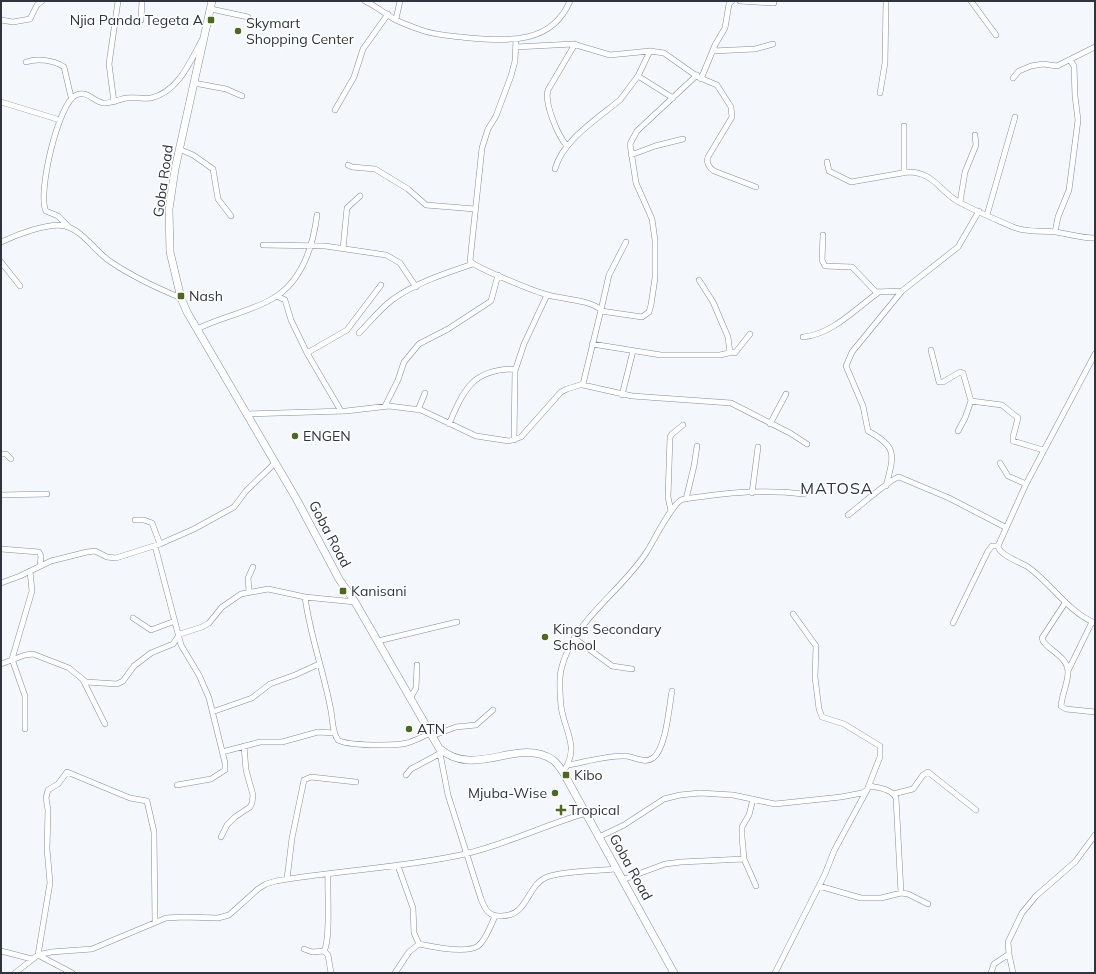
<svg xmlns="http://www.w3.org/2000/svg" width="1096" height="974" viewBox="0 0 1096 974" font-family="Mulish,sans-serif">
  <rect width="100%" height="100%" fill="#f4f7fc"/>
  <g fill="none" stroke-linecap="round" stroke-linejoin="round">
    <g stroke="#818da4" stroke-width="6">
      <path id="minor" d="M365 1C376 6 385 14 396 20 404 24 413 27 421 30 437 36 454 36 470 38 509 41 552 44 570 1
        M740 1 774 3
        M971 1 996 35
        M211 9 248 17
        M396 19 400 1
        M1 20 13 22 30 19 37 5 42 1
        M141 20 142 1
        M516 47 573 44 610 55 650 51 664 53 698 77 717 85 731 107 732 117 708 157C706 162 709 168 714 171L756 187
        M713 51 755 49 773 44
        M26 62C37 58 54 60 64 67L71 97
        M638 76 673 98
        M1013 78 1019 71 1031 66 1043 64 1057 66 1095 47
        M701 79 715 45 725 28 729 4 732 1
        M194 83 226 89 242 96
        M880 93 885 63 886 1
        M1 102 60 120
        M114 102 109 64 118 1
        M335 110 354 77 363 49 388 14
        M904 126V173
        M567 146C558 136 544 103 548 90L575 44
        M179 149 193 155 213 169 218 199 231 216
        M631 155 655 146 683 139
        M827 162 829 171 851 182 908 172C933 172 939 190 957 201 975 211 995 219 1013 227 1027 233 1041 230 1056 232 1069 234 1081 238 1095 238
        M348 165 352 167 375 169 408 189 426 205 475 209
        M555 169C562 141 598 118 620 100L638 76 650 51
        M960 202 965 172 976 145 975 135
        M987 215 1015 117
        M69 227 58 216 46 211C37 195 58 103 76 95 87 90 93 101 103 103 111 104 119 99 127 98 135 97 144 99 151 98 178 92 190 62 202 40
        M1055 232 1058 217 1069 190 1078 120 1075 96 1074 66 1070 60
        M823 235 822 260 825 266 852 267 876 292 902 291
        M1 242C16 235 49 222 65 226 84 231 95 252 111 262 133 277 157 288 181 298
        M263 245 325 246 386 255 400 263 416 287
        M343 249 347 208 360 196
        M1 262 20 286
        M699 280 713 302 728 337 730 353
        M277 296 285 300 291 320 307 353 341 411
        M601 310 609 275 626 242
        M601 311 642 317 649 312 651 305 655 278V240L652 219 636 183 630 144 637 131 697 75
        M197 329C221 317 249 312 272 299 302 282 313 246 317 215
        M359 333C370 322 380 309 392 300 415 283 446 273 473 264
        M803 337C833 334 855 309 879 292
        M592 344 661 355H720L733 352 735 353 750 334
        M931 350 939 382H943L960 372 963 373 971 401 1002 405 1018 418 1013 437V441L1043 450
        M307 353 347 330 381 285
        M1095 354 1026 484 998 546C999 555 1020 562 1028 567 1052 584 1067 611 1095 623
        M583 385 632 396 731 403 790 433 807 444
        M622 395 633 351
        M385 406 398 380 404 362 419 344 448 329 491 301 498 275
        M418 410 425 393
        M246 414 346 411 389 406 421 410 476 436 509 441 521 437 561 392 567 389 583 384 601 310C591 300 562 299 548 295 536 292 476 268 470 261L482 148 488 129 496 116 511 76 515 61 516 39
        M449 424C464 389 473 369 515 369
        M770 424 786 394
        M958 431 965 418 971 401
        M514 440 515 371 524 344 547 295
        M1 454H6L11 459
        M1000 463 1008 476 1026 484
        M886 486C894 455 898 447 868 431L863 406 846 366 852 352 902 291 958 247 979 211
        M752 493 758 447
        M1 495 47 494
        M686 499 694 466 697 446
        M671 511 668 497 670 437 672 434 683 425
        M848 515C858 508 891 478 899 477L949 498 1005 527
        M135 520H144L152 523 160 544
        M155 546 181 645 199 675 209 698 225 763V770L211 779 177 785
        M1 549 39 552 41 556 40 566
        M1 583 20 576 51 561 87 552 95 551 107 557 116 558 160 544 194 529 234 507 246 491 275 463
        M249 591 248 578 253 567
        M305 597C310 636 324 672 331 711 333 721 332 732 338 740 347 746 396 746 407 743 415 741 423 736 431 733
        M1065 603 1042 638C1044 649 1068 655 1068 672 1068 683 1062 694 1061 706L1066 709 1095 712
        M133 618 151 630 175 621
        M953 623 988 551 992 546H998
        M574 638 612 666 632 669
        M378 641 457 622
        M1 664 25 655 33 654 69 668 86 682 117 684 123 681 134 666 151 653 173 644 180 634 202 627 209 623 222 607 241 594 268 589 305 597 355 602
        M1068 671 1092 622
        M83 680 105 724
        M411 697 416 688 417 665
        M212 712 252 698 270 684 295 675 319 664
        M25 729V696L12 659 32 591 30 571
        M432 736 456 727 476 725 493 710
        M439 748 448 795 481 899C485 909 488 916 500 916 529 917 526 885 547 877 561 871 598 871 615 869
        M222 752 260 742H282L318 732 334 733
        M568 765C586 762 607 755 626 756 634 757 645 764 653 758 666 749 669 707 672 691
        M563 772C581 747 564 731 561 706 560 695 559 680 561 670 572 621 620 593 646 553 654 541 670 507 681 500 686 498 693 498 699 497 733 492 770 490 804 494
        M406 775 411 769 439 754
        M870 786C879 788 892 789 896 798L901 893
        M893 794 913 789 923 775 928 772 976 810
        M753 799 749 815 742 827V837L744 859 756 886
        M221 837 227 825 235 817 250 807 252 803 253 795 246 770 244 746
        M599 837 624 825 664 799 680 795 700 793 733 795 775 804 841 797 862 793 867 790 880 757V746L844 724 822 717 819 709 815 677 816 646 793 614
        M398 866 413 908 414 933 419 944C433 947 466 954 478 946 486 940 491 925 495 916
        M287 879 292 838 304 780 311 777 356 782
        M622 880 665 864 681 862 744 859
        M819 886 861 898H881L901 893 908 894 928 904
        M304 949 312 952 324 951C331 940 327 890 328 874
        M1 951 32 959
        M324 951 328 955 331 973
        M15 973 38 955 51 952 92 949 166 918 184 917 218 918 229 915 258 889 266 884 276 881C339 870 403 868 465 854 507 844 545 825 586 813
        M72 973 38 955 50 883 47 849 48 810 46 798 48 790 58 784 67 772 130 798 147 801 154 832 155 922
        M395 973 409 952 419 944
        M775 973 825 874 834 851 867 790
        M991 973 994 964 1009 954
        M1013 973 1009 954 1008 942 1022 913 1036 896 1075 862 1095 835"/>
    </g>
    <g stroke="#818da4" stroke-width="8">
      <path id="secondary" d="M212 1 175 169 169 209 170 252 181 298 187 312 297 500 339 579 355 602 439 748C475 780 518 736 553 760 557 763 560 768 563 772L674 973"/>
    </g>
    <use href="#minor" stroke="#fff" stroke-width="5"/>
    <use href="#secondary" stroke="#fff" stroke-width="7"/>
  </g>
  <g fill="#4c6a1e" stroke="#fff" stroke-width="1.5">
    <rect x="207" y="16" width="8" height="8" rx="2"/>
    <circle cx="238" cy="31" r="4"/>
    <rect x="177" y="292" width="8" height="8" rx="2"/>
    <circle cx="295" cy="436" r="4"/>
    <rect x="339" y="587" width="8" height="8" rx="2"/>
    <circle cx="545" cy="637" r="4"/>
    <circle cx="409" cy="729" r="4"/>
    <rect x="562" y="771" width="8" height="8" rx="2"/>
    <circle cx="555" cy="793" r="4"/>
    <path d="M559 804h4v4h4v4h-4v4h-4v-4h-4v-4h4z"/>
  </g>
  <g text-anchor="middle" stroke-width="3" stroke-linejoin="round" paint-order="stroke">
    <g font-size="14" fill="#2f343e" stroke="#fff" text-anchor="start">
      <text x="203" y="25" text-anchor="end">Njia Panda Tegeta A</text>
      <text x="246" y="28">Skymart<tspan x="246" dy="16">Shopping Center</tspan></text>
      <text x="189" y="301">Nash</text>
      <text x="303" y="441">ENGEN</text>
      <text x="351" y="596">Kanisani</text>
      <text x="553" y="634">Kings Secondary<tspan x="553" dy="16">School</tspan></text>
      <text x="417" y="734">ATN</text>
      <text x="574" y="780">Kibo</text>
      <text x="547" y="798" text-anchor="end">Mjuba-Wise</text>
      <text x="569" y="815">Tropical</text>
    </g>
    <g font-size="14" fill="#2f343e" stroke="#fff">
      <text transform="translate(163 181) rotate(-82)" y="5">Goba Road</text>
      <text transform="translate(330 534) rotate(62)" y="5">Goba Road</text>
      <text transform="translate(631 867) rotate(61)" y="5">Goba Road</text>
    </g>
    <g font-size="16" letter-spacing="1" fill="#2f343e" stroke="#fff">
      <text x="837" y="494">MATOSA</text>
    </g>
  </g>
  <rect width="1096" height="974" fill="none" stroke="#2f343e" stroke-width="4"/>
</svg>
